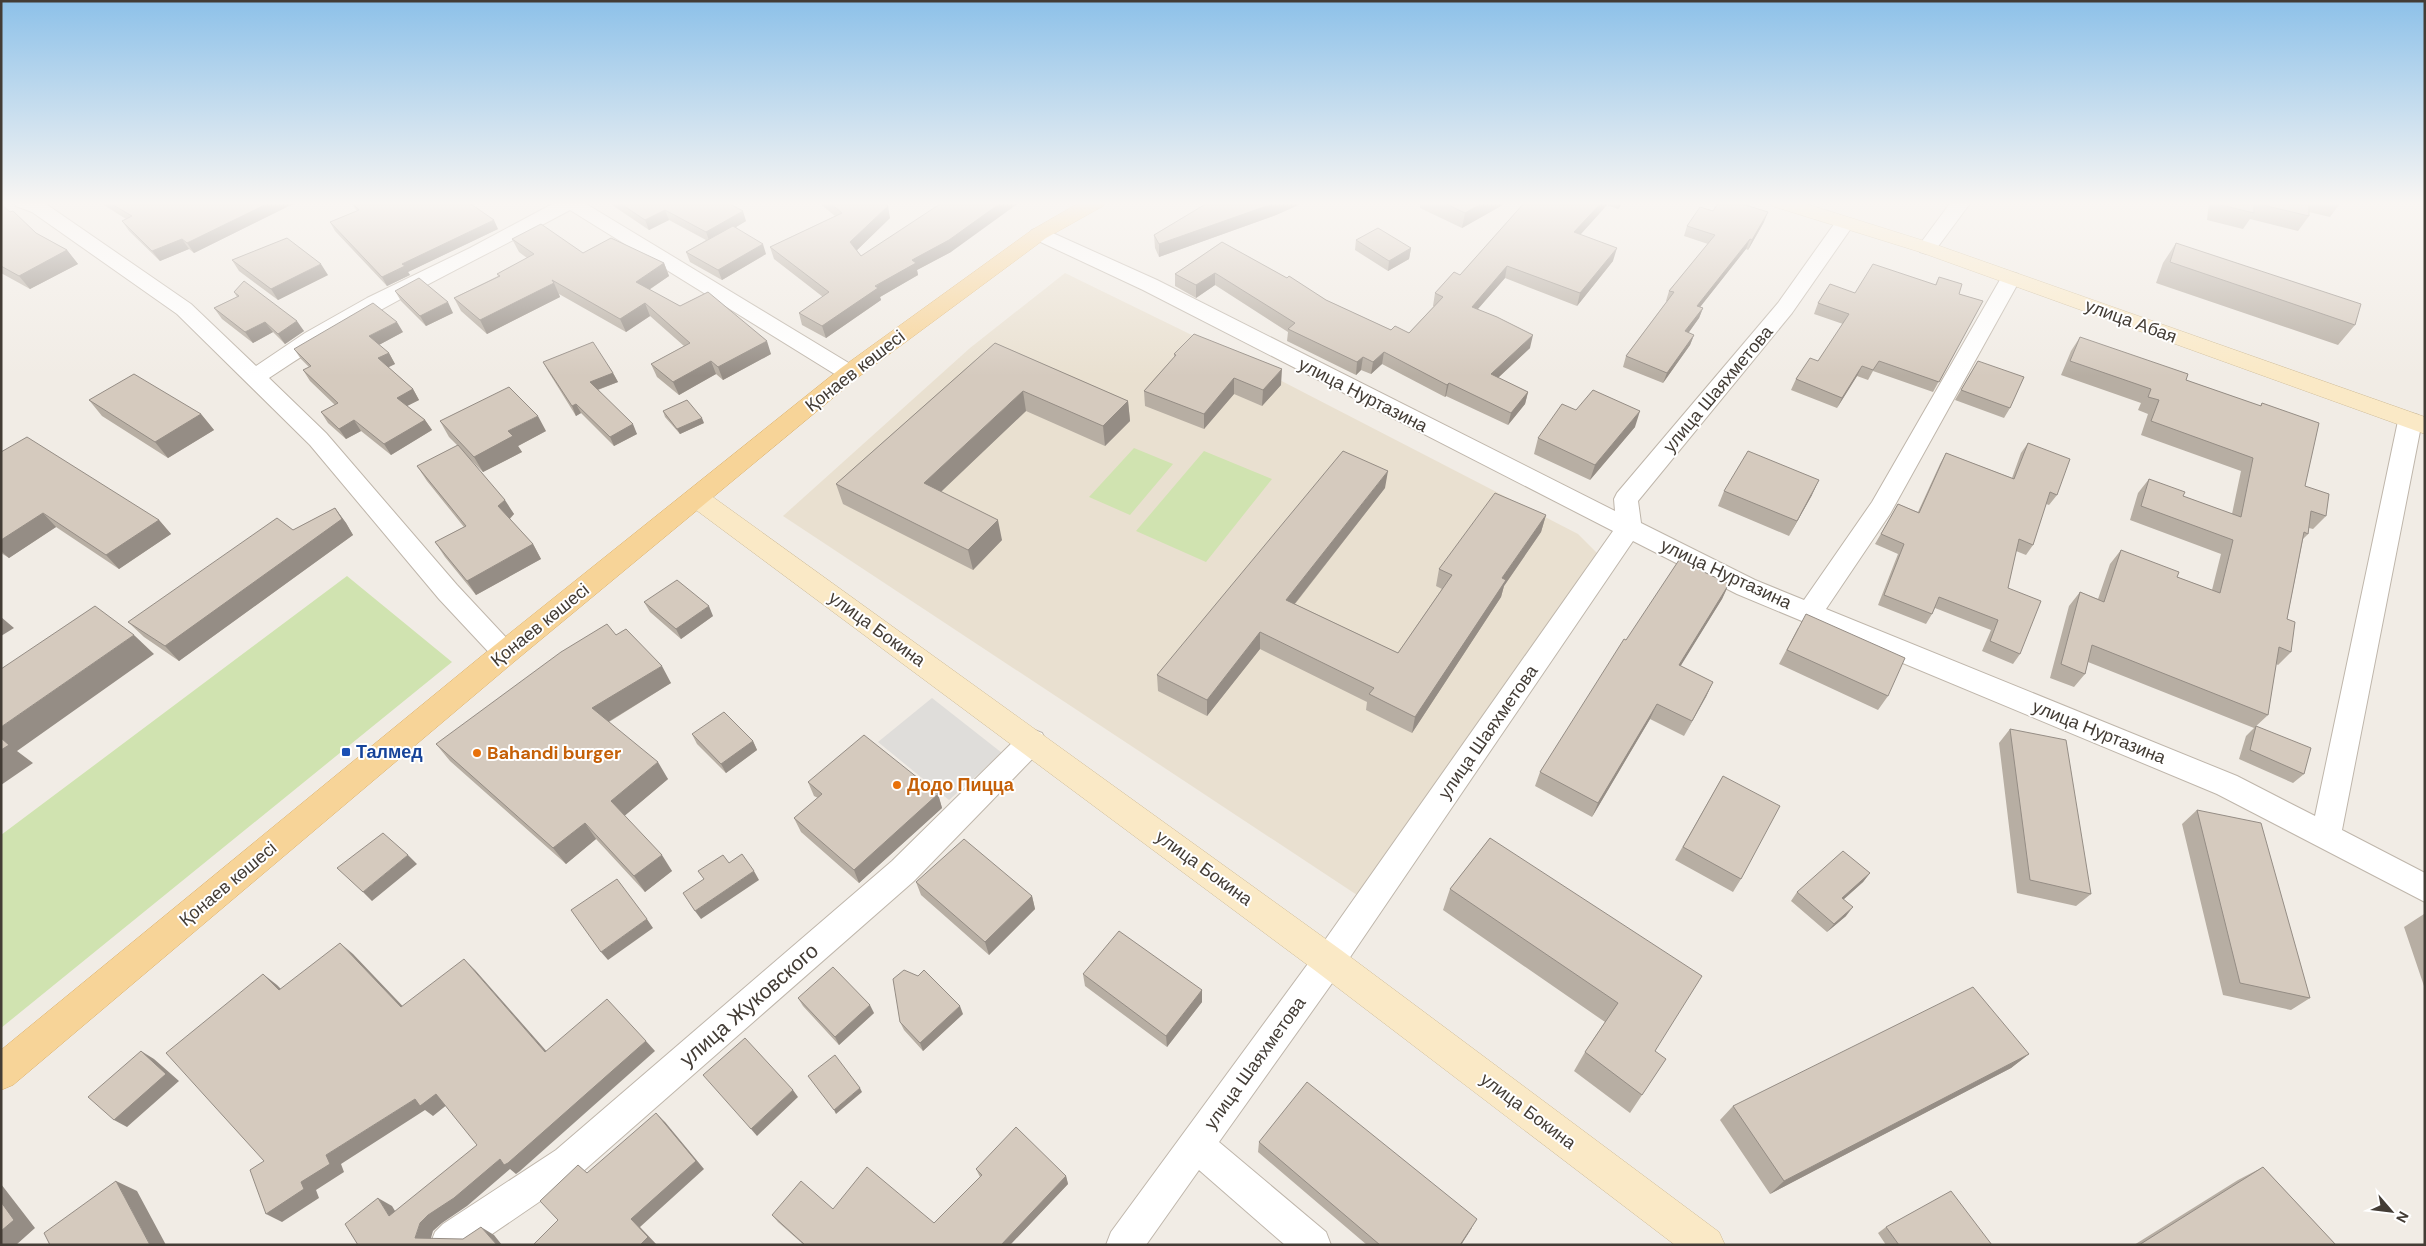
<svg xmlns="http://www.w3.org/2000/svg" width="2426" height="1246" viewBox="0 0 2426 1246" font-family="'DM Sans',sans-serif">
  <rect width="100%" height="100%" fill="#f1ece5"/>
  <path fill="#e9e0d0" d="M1065 273 1204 341 1578 534 1597 553 1357 895 783 516 970 348Z"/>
  <path fill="#d0e3b0" d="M1134 448 1173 464 1130 515 1089 497Z
    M1204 451 1272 479 1206 562 1136 531Z
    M347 576 452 662 1 1028V835Z"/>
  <path fill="#dfddda" d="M932 698 1002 753 949 800 878 742Z"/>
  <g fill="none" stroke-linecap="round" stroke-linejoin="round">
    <g stroke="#bfb6ab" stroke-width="2">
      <path id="street" d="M13 202 46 204 191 304 256 366 305 333 367 298 470 248 556 202H583L857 368 860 373 857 378 849 380 841 378 570 210C468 265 364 313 269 378L326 433 457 585 514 646 518 653 514 660 505 664 496 660 439 599 310 445 177 314 32 212 16 206Z
        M1951 202H1971L1934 252 1927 254 1920 252 1917 248Z
        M1844 218 1851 220 1854 224 1792 313 1638 501 1641 523 1755 580 1804 600 1872 502 2001 278 2004 274 2011 272 2018 274 2021 278 1890 514 1826 609 2237 776 2315 816 2398 421 2402 415 2410 413 2418 415 2422 421 2342 830 2425 873V902L2217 794 1737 594 1633 541 1340 972 1219 1142 1326 1232 1331 1245H1285L1199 1170 1146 1245H1106L1111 1232 1318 950 1613 531 1143 290 1032 238 1029 234 1032 230 1039 228 1046 230 1157 280 1615 511 1614 499 1617 493 1778 303 1837 220Z
        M1032 729 1042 733 1046 741 1042 749 914 881 580 1174 476 1245H430L435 1232 443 1224 556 1150 892 861 1022 733Z"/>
    </g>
    <g stroke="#cebb97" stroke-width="1">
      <path id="secondary" d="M1769 202H1800L1934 244 2425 417V434L1920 252 1772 206Z
        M697 489 706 492 1341 950 1719 1232 1725 1245H1675L1317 972 688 504 684 498 688 492Z"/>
    </g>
    <g stroke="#daaf6a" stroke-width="1">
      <path id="primary" d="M1081 202H1106L1103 206 1046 238 857 378 515 661 13 1085 1 1090V1050L495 645 841 368 1032 230Z"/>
    </g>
    <use href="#street" fill="#fff" fill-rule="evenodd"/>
    <use href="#secondary" fill="#fae9c6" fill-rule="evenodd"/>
    <use href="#primary" fill="#f7d498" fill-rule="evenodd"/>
  </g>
  <path fill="#b7aea3" d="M99 202H294L295 203 194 253 189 249 160 261 129 231 122 221 126 219Z
    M351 202 498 229 408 272 410 275 387 286 335 231 330 222 357 211Z
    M611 202H730L728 203 746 221 736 227 766 254 722 280 690 262 686 252 706 240 669 220 649 230 612 205Z
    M818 202H882L890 218 857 250 861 256 951 252 917 270 918 275 880 297 881 300 826 338 802 325 799 313 823 297 774 259 770 247 835 216Z
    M1209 202H1305L1276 215 1159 257 1155 248 1154 235Z
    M1420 202H1508L1462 228 1420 208Z
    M1525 202H1623L1618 209 1607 205 1580 235 1613 261 1577 306 1505 278 1478 309 1530 348 1498 378 1528 392 1525 404 1508 425 1446 396 1445 397 1382 364 1371 374 1361 370 1356 375 1287 341 1288 332 1215 285 1196 298 1175 286V274L1222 242 1326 300 1391 330 1409 333 1434 306H1433L1435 293 1460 275Z
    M2209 202H2341L2330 217 2309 212V216L2298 231 2250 219 2243 229 2207 220Z
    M1 204 10 212 36 233 67 250 78 264 30 289 1 273Z
    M1713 211 1764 222 1748 250 1746 249 1700 307 1703 308 1699 318 1688 333 1694 335 1690 345 1663 383 1623 367 1626 356 1667 301H1666L1669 291 1708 244 1684 236 1687 226Z
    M512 239 583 253 664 263 669 276 649 290 680 306 771 354 723 380 716 374 679 395 657 377 651 364 684 346 650 316 626 332 559 294 560 297 487 334 461 311 454 298 498 276 497 274 527 258 519 252Z
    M1356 240 1411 248 1409 259 1388 271 1355 250Z
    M2176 243 2355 325 2338 345 2156 283 2163 263Z
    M232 260 328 275 278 300 239 271Z
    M1939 277 1959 294 1983 301 1933 392 1873 371 1868 380 1857 376 1837 408 1791 390 1796 379 1818 361 1843 324 1814 314 1818 303 1855 293 1935 285Z
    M395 291 453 313 426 326 401 301Z
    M234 292 304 331 285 344 273 332 253 343 222 319 214 308 237 297Z
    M403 332 379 345 389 353 395 364 388 367 413 389 419 400 407 406 425 420 432 430 391 455 361 431 346 439 328 423 321 412 335 405 310 381 303 370 309 367 301 359 294 349Z
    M2080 337 2186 380 2260 406 2262 403 2305 486 2326 516 2313 529 2309 528 2308 534 2303 539 2287 619 2291 652 2278 665 2276 664 2268 715 2254 728 2088 662 2085 674 2074 687 2050 678 2069 606 2080 592 2098 599 2110 564 2121 550 2177 577 2212 590 2221 554 2130 520 2138 493 2149 479 2183 496 2232 514 2241 471 2141 435 2148 414 2138 410 2141 403 2061 375 2071 351Z
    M995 343 1128 401 1130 421 1105 446 1026 411 941 492 1002 540 973 570 843 504 836 484Z
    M1174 354 1281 385 1262 406 1234 394 1204 429 1145 406 1144 391 1174 357Z
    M1978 361 2010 408 2004 418 1955 400Z
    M543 362 613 373 618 382 598 390 637 434 614 446 581 413 576 416 548 371Z
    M89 400 201 414 214 430 168 458 102 416Z
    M1576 410 1635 427 1590 480 1534 454 1538 438Z
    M663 411 704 423 680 434 665 417Z
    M440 421 546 431 518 446 522 452 483 472 469 458 514 514 510 519 533 544 541 559 476 595 445 557 435 542 464 527 427 481 417 466 458 446 449 437Z
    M2028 443 2057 495 2049 505 2046 504 2033 545 2026 555 2016 551 2008 588 2020 654 2013 664 1982 651 1991 630 1935 608 1932 614 1926 624 1878 605 1898 554 1875 544 1898 504 1918 512 1940 464 1946 453 2012 478 2021 453Z
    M1 452 159 520 171 534 119 569 56 527 9 558 1 553Z
    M1385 488 1295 604 1398 653 1442 589 1436 586 1439 569 1546 515 1541 532 1504 586 1501 597 1412 733 1366 710 1367 702 1260 649 1207 716 1158 691 1157 675Z
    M1724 491 1812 495 1789 536 1718 506Z
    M335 508 346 523 353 535 179 661 144 637 128 622 293 530Z
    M1729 584 1722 599 1680 666 1713 682 1684 736 1650 719 1592 817 1535 786 1540 772 1626 640Z
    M644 602 713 616 681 639 650 612Z
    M1798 628 1888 696 1878 710 1779 664Z
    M616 635 671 683 609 722 668 779 624 816 672 871 645 892 596 839 566 864 450 761 436 744Z
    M2256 726 2304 774 2293 783 2239 759 2246 736Z
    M2010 729 2091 894 2076 906 2017 893 1999 743Z
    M692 734 753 741 757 750 726 773 697 744Z
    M1723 776 1741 879 1733 892 1675 860Z
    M808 782 938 794 942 808 859 883 801 832 794 818 818 798 814 796Z
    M2197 810 2310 998 2291 1010 2223 995 2182 824Z
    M1490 838 1655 1051 1642 1095 1630 1113 1574 1071 1585 1052 1605 1022 1443 910 1450 889Z
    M1870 873 1863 882 1843 900 1846 916 1827 932 1791 901 1797 892Z
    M916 882 1032 896 1035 909 989 955 921 895Z
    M2424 914 2425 915V989L2404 927Z
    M1083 974 1202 990V1002L1167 1047 1085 986Z
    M798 998 874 1013 839 1045 803 1006Z
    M963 1014 923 1051 904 1030 900 1022Z
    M2029 1054 2011 1068 1770 1194 1720 1120 1733 1106Z
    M1259 1142 1472 1228 1461 1245H1367L1258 1152Z
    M2263 1167 2336 1245H2134L2238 1180Z
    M976 1169 1066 1176 1068 1184 1010 1245H804L778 1222 772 1215 833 1209 934 1223 980 1177Z
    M1886 1227 1992 1245H1886L1878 1233Z"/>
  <path fill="#958d85" d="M271 202H294L295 203 194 253 187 243Z
    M1002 202H1020L951 252 917 270 918 275 880 297 881 300 826 338 822 326 912 260Z
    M1278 202H1305L1276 215 1159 257V244Z
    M1484 202H1508L1462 228 1465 213Z
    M1602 202H1608L1607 205 1571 245 1574 232Z
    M1620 202H1623L1618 209Z
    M888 206 890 218 853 254 850 242Z
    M665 210 669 220 649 230 645 220Z
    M743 211 746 221 710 243 706 232Z
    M1768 212 1764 222 1748 250 1752 240Z
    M494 220 498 229 408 272 410 275 387 286 382 277 402 264Z
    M182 239 189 249 160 261 152 251Z
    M1750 239 1746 249 1693 316 1697 306Z
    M763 244 766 254 722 280 718 270Z
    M1411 248 1409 259 1388 271 1389 261Z
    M1617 248 1613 261 1577 306 1580 293Z
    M67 250 78 264 30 289 19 276Z
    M664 263 669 276 641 295 636 282Z
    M321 264 328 275 278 300 271 289Z
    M1507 266 1505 278 1469 319 1472 307Z
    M1215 273V285L1196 298V285Z
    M554 283 560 297 487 334 480 320Z
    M448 302 453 313 426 326 420 316Z
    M645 303 650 316 626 332 620 319Z
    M1703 308 1699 318 1682 342 1685 331Z
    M297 321 304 331 285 344 278 334Z
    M265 322 273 332 253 343 245 332Z
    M397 322 403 332 375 347 369 336Z
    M1533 335 1530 348 1488 387 1491 374Z
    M1694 335 1690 345 1663 383 1667 373Z
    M767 341 771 354 723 380 718 367Z
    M1384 352 1382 364 1371 374 1373 362Z
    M389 353 395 364 385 369 378 358Z
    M1363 357 1361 370 1356 375 1357 362Z
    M711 361 716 374 679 395 673 382Z
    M1862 366 1857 376 1837 408 1842 398Z
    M1282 369 1281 385 1262 406 1263 390Z
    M613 373 618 382 594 391 590 382Z
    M1234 378V394L1204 429V414Z
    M1449 383 1446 396 1445 397 1447 385Z
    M413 389 419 400 403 408 397 398Z
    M1023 391 1026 411 929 503 924 483Z
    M1528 392 1525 404 1508 425 1511 413Z
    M1128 401 1130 421 1105 446 1103 426Z
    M576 404 581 413 576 416 572 406Z
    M1640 411 1635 427 1590 480 1595 465Z
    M201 414 214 430 168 458 155 442Z
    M538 416 546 431 518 446 522 452 483 472 474 457 508 431Z
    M702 418 704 423 680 434 677 429Z
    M354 420 361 431 346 439 339 429Z
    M425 420 432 430 391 455 384 444Z
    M633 424 637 434 614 446 610 437Z
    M1388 471 1385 488 1285 616 1286 600Z
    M1819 480 1812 495 1789 536 1797 521Z
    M505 500 514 514 507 521 498 506Z
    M335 508 346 523 353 535 179 661 165 646Z
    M43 513 56 527 9 558 1 551V540Z
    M1546 515 1541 532 1504 586 1501 597 1412 733 1415 717 1502 578Z
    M159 520 171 534 119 569 106 555Z
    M998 520 1002 540 973 570 968 550Z
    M533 544 541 559 476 595 467 581Z
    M1729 584 1722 599 1672 680 1679 665Z
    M709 606 713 616 681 639 676 629Z
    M1 617 14 628 1 636Z
    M1260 632V649L1207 716V700Z
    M134 635 154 654 17 751 33 763 1 785V727Z
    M662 666 671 683 603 725 592 708Z
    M1713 682 1706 697 1684 736 1692 721Z
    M1657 704 1650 719 1592 817 1598 803Z
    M753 741 757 750 726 773 721 764Z
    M658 762 668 779 622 818 611 801Z
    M938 794 942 808 859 883 854 870Z
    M585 823 596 839 566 864 553 848Z
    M408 855 417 864 372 901 363 892Z
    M662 855 672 871 645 892 634 876Z
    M754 871 759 880 701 919 695 911Z
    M1870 873 1863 882 1835 907 1842 898Z
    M1032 896 1035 909 989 955 985 942Z
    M1853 907 1846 916 1827 932 1834 924Z
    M647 919 653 928 608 960 601 952Z
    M340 943 353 954 414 1018 401 1007Z
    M464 959 475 970 556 1062 545 1052Z
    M263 974 277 985 293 1001 279 990Z
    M1202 990V1002L1167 1047 1166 1036Z
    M870 1005 874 1013 839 1045 835 1037Z
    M960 1006 963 1014 923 1051 920 1043Z
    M646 1041 655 1051 520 1171 516 1174 510 1169 467 1206 442 1223 433 1231 429 1245 415 1238 420 1223 428 1215 500 1159Z
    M141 1051 154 1059 179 1081 127 1127 114 1120Z
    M2029 1054 2011 1068 1770 1194 1784 1181Z
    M860 1088 862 1092 836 1114 834 1110Z
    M793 1090 798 1097 757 1136 751 1129Z
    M436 1094 448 1104 433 1116 425 1110 341 1164 344 1172 316 1190 319 1198 282 1222 266 1214 301 1182 326 1155 415 1099Z
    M656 1113 665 1122 704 1169 640 1227 657 1245H640L631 1219Z
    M1066 1176 1068 1184 1010 1245H1001Z
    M116 1181 137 1191 166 1245H150Z
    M1 1184 35 1228 16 1245H1Z
    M378 1198 392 1206 403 1224 389 1216Z
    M1477 1219 1461 1245H1460Z
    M481 1227 494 1235 502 1245H497Z"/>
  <path fill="#d5cabe" stroke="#958d85" d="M108 202H271L187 243 182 239 152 251 122 221 132 216Z
    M351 202H468L494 220 402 264 405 266 382 277 330 222 359 210Z
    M618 202H726L743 211 706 232 665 210 645 220Z
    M829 202H882L888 206 850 242 861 256 943 202H1002L949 240 912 260 916 263 875 286 878 288 822 326 799 313 829 292 770 247 842 213Z
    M1209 202H1278L1159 244 1154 235Z
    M1442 202H1484L1465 213Z
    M1525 202H1602L1574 232 1617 248 1580 293 1507 266 1472 307 1497 317 1533 335 1491 374 1528 392 1511 413 1449 383 1447 385 1384 352 1373 362 1363 357 1357 362 1288 329 1295 323 1215 273 1196 285 1175 274 1222 242 1287 278 1289 276 1326 300 1391 330 1395 326 1409 333 1443 297 1435 293 1454 272 1460 275Z
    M1719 202H1736L1768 212 1752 240 1750 239 1697 306 1703 308 1685 331 1694 335 1667 373 1626 356 1674 292 1669 291 1715 235 1687 226 1700 207 1713 211Z
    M2218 202H2309V216L2254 203V213L2217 204Z
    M1 204 10 212 13 211 36 233 67 250 19 276 1 266Z
    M541 224 583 253 611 238 664 263 636 282 680 306 708 292 767 341 718 367 711 361 673 382 651 364 690 343 645 303 620 319 552 280 554 283 480 320 454 298 500 276 497 274 534 254 512 239Z
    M733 226 763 244 718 270 686 252Z
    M1378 228 1411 248 1389 261 1356 240Z
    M287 238 321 264 271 289 232 260Z
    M2176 243 2361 304 2355 325 2170 262Z
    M1873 264 1936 285 1939 277 1962 284 1959 294 1983 301 1939 382 1879 361 1873 370 1862 366 1842 398 1796 379 1810 358 1818 361 1849 314 1818 303 1830 284 1855 293Z
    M419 278 448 302 420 316 395 291Z
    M244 281 297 321 278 334 265 322 245 332 214 308 239 296 234 292Z
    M373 303 397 322 369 336 389 353 378 358 413 389 397 398 425 420 384 444 354 420 339 429 321 412 338 403 303 370 311 366 294 349Z
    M1194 334 1282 369 1263 390 1234 378 1204 414 1144 391 1176 355 1174 354Z
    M2080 337 2188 374 2186 380 2261 406 2262 403 2319 423 2305 486 2329 494 2326 516 2311 511 2308 534 2304 532 2287 619 2295 622 2291 652 2279 647 2268 715 2092 645 2085 674 2061 664 2080 592 2104 602 2121 550 2179 572 2177 577 2220 593 2233 540 2141 506 2149 479 2185 492 2183 496 2241 517 2253 458 2151 421 2159 400 2148 397 2151 389 2070 361Z
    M593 342 613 373 590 382 633 424 610 437 576 404 572 406 543 362Z
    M995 343 1128 401 1103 426 1023 391 924 483 998 520 968 550 836 484Z
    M1978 361 2024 377 2010 408 1961 390Z
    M134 374 201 414 155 442 89 400Z
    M509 387 538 416 508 431 513 436 474 457 440 421Z
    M1593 390 1640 411 1595 465 1538 438 1562 404 1576 410Z
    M687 400 702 418 677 429 663 411Z
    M27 437 159 520 106 555 43 513 1 540V452Z
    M2028 443 2070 459 2057 495 2050 492 2033 545 2019 539 2008 588 2041 601 2020 654 1990 641 1998 620 1939 597 1932 614 1884 595 1904 544 1881 534 1898 504 1919 513 1946 453 2014 479Z
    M458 445 505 500 498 506 533 544 467 581 435 542 466 526 417 466Z
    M1343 451 1388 471 1286 600 1398 653 1452 575 1439 569 1495 493 1546 515 1502 578 1506 580 1415 717 1369 694 1374 688 1260 632 1207 700 1157 675Z
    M1748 451 1819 480 1797 521 1724 491Z
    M335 508 342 519 165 646 128 622 277 518 293 530Z
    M1679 560 1729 584 1679 665 1713 682 1692 721 1657 704 1598 803 1540 772 1624 639 1626 640Z
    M677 580 709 606 676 629 644 602Z
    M95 606 134 635 1 727V669Z
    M1806 614 1905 658 1888 696 1787 650Z
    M607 624 616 635 626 629 662 666 592 708 658 762 611 801 662 855 634 876 585 823 553 848 436 744 561 652Z
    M724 712 753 741 721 764 692 734Z
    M2256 726 2311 748 2304 774 2250 750Z
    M2010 729 2066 740 2091 894 2030 880Z
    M864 735 938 794 854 870 794 818 822 794 808 782Z
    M1 738 9 745 1 750Z
    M1723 776 1780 806 1741 879 1683 847Z
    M2197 810 2261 823 2310 998 2240 983Z
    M383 833 408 855 363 892 337 868Z
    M1490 838 1702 976 1655 1051 1666 1059 1642 1095 1585 1052 1618 1003 1450 889Z
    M964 839 1032 896 985 942 916 882Z
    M1843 851 1870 873 1842 898 1853 907 1834 924 1797 892Z
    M742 854 754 871 695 911 683 893 704 879 698 871 723 855 729 863Z
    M617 879 647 919 601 952 571 910Z
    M1119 931 1202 990 1166 1036 1083 974Z
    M340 943 401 1007 464 959 545 1052 607 999 646 1041 508 1163 504 1165 500 1159 454 1198 428 1215 420 1223 415 1238 463 1239 481 1227 497 1245H358L345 1224 378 1198 389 1216 477 1145 436 1094 420 1106 415 1099 326 1155 330 1164 301 1182 304 1189 266 1214 250 1170 264 1161 166 1053 263 974 279 990Z
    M833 967 870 1005 835 1037 798 998Z
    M904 970 918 976 924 970 960 1006 920 1043 900 1022 893 979Z
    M1973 987 2029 1054 1784 1181 1733 1106Z
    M745 1038 793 1090 751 1129 703 1075Z
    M141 1051 166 1074 114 1120 88 1097Z
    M835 1055 860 1088 834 1110 808 1076Z
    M1307 1082 1477 1219 1460 1245H1380L1259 1142Z
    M656 1113 696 1161 631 1219 648 1237 640 1245H533L558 1220 540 1201 578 1165 587 1173Z
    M1016 1127 1066 1176 1001 1245H805L772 1215 801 1181 833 1209 867 1167 934 1223 982 1175 976 1169Z
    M2263 1167 2336 1245H2139Z
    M116 1181 150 1245H50L44 1233Z
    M1951 1191 1992 1245H1899L1886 1227Z
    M1 1202 14 1220 1 1231Z"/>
  <linearGradient id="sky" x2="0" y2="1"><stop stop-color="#8dc1e9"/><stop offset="0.54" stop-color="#f9f6f3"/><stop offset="1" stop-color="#f9f6f3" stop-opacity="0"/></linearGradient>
  <rect width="2426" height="376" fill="url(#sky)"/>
  <rect fill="#1a4fb4" stroke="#fff" stroke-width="2" x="341" y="747" width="10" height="10" rx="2.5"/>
  <g fill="#e8710a" stroke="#fff" stroke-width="2">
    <circle cx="477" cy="753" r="5"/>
    <circle cx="897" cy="785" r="5"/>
  </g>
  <g text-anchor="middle" stroke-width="4" stroke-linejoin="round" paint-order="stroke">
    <g font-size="18" fill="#433c35" stroke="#fff">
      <text transform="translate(2131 321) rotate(20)" y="6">улица Абая</text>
      <text transform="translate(855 371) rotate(-38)" y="6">Қонаев көшесі</text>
      <text transform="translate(1718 389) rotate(-50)" y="6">улица Шаяхметова</text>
      <text transform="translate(1363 395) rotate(27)" y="6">улица Нуртазина</text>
      <text transform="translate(1726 574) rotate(25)" y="6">улица Нуртазина</text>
      <text transform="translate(540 625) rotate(-39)" y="6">Қонаев көшесі</text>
      <text transform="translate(877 629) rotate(36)" y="6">улица Бокина</text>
      <text transform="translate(1488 732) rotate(-55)" y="6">улица Шаяхметова</text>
      <text transform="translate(2099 732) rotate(22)" y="6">улица Нуртазина</text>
      <text transform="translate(1204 868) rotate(36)" y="6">улица Бокина</text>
      <text transform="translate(228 884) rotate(-40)" y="6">Қонаев көшесі</text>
      <text transform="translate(1255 1063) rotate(-54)" y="6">улица Шаяхметова</text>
      <text transform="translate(1528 1111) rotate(37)" y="6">улица Бокина</text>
    </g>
    <g font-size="18" font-weight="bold" fill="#164399" stroke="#fff" text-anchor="start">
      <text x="356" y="758">Талмед</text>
    </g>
    <g font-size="18" font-weight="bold" fill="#c56008" stroke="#fff" text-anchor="start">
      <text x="487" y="759">Bahandi burger</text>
      <text x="907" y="791">Додо Пицца</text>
    </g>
    <g font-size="21" fill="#433c35" stroke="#fff">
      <text transform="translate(749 1005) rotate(-41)" y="7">улица Жуковского</text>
    </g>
  </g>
  <rect width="2426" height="1246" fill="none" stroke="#433c35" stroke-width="5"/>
  <g transform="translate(2391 1211) rotate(118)" stroke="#ffffff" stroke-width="4" paint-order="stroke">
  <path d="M0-4L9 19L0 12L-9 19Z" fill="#433c35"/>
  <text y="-8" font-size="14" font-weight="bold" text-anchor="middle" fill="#433c35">N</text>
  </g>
</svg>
